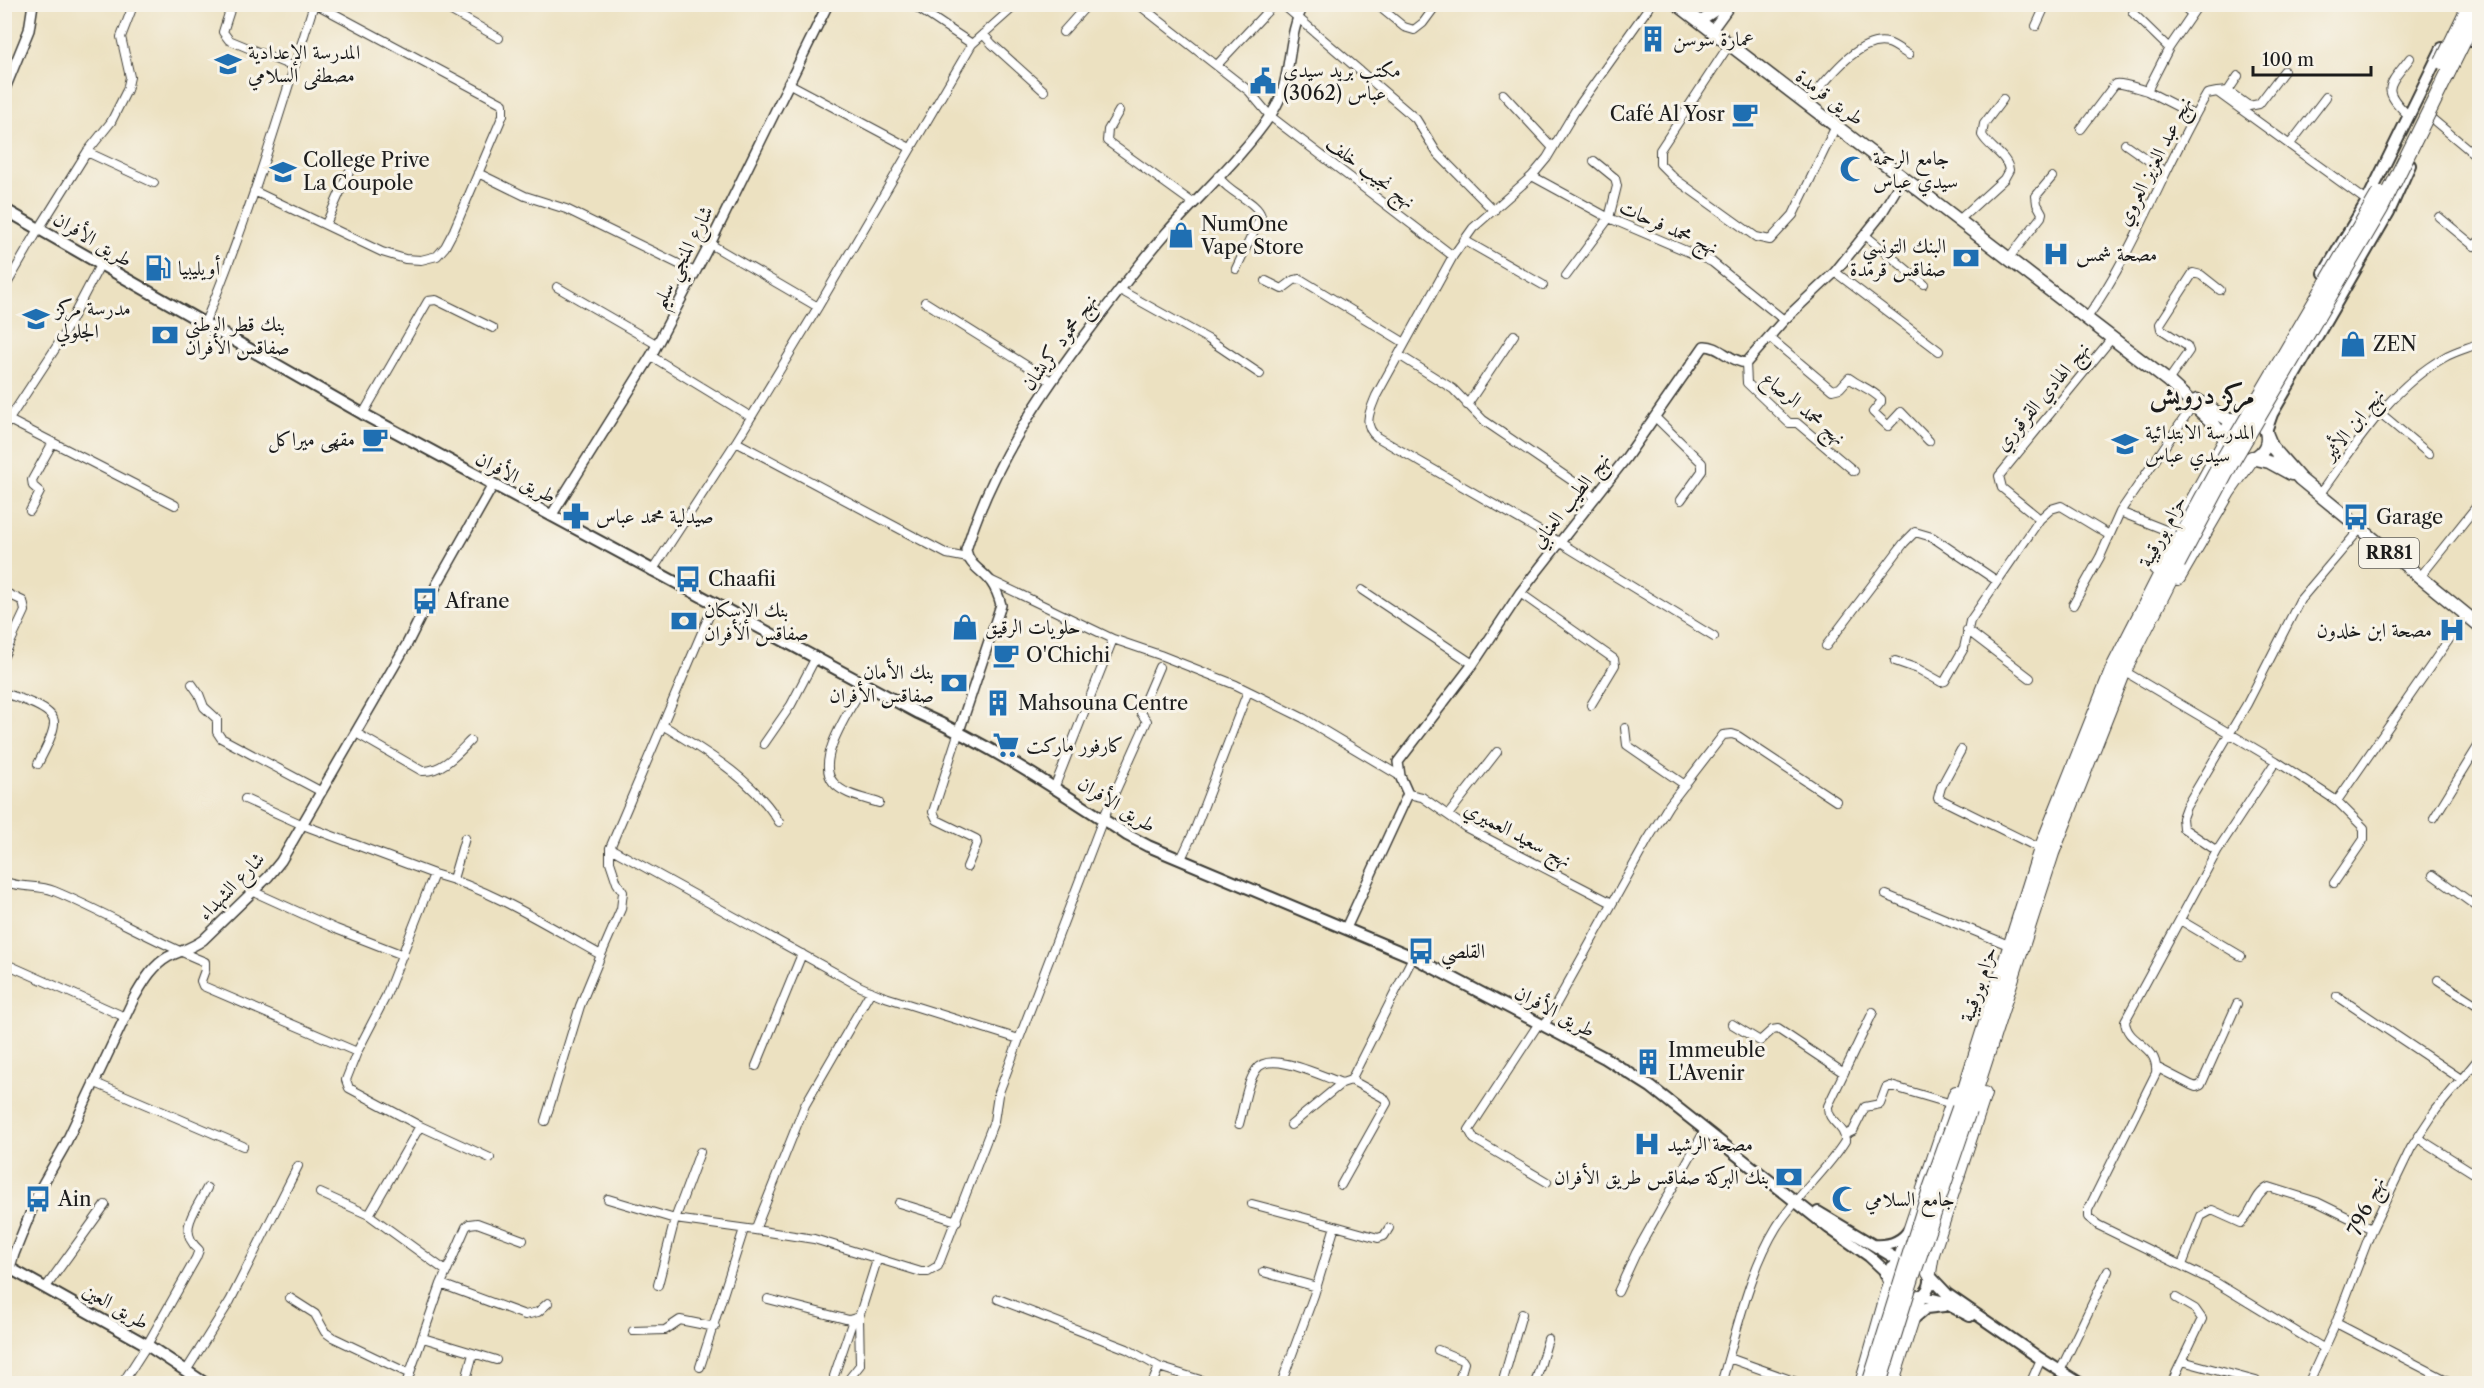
<svg xmlns="http://www.w3.org/2000/svg" width="2484" height="1388" viewBox="0 0 2484 1388" font-family="'Libre Caslon Text',Amiri,serif">
  <rect width="100%" height="100%" fill="#f7f3e8"/>
  <filter id="ink" filterUnits="userSpaceOnUse"><feTurbulence type="fractalNoise" baseFrequency=".0167" numOctaves="2"/><feDisplacementMap in="SourceGraphic" scale="12" xChannelSelector="R" yChannelSelector="G"/><feConvolveMatrix kernelMatrix="1 2 1 2 8 2 1 2 1" color-interpolation-filters="sRGB"/></filter>
  <filter id="wash" filterUnits="userSpaceOnUse"><feTurbulence type="fractalNoise" baseFrequency=".008" numOctaves="4" result="noise"/><feDisplacementMap in="SourceGraphic" scale="24" xChannelSelector="R" yChannelSelector="G"/><feGaussianBlur stdDeviation="1.35" result="paint"/><feColorMatrix in="noise" values="0 0 0 0 0 0 0 0 0 0 0 0 0 0 0 0 0 1.4 0 .05"/><feComposite in="paint" operator="in"/></filter>
  <g filter="url(#wash)">
    <rect width="100%" height="100%" fill="#ece1c1"/>
  </g>
  <g filter="url(#ink)">
    <g fill="none" stroke-linecap="round" stroke-linejoin="round">
      <g stroke="#3b3a35" stroke-width="10">
        <path id="minor" d="M232 4 223 32 229 40 294 67
          M439 4 499 38
          M912 4 972 44
          M1138 4 1249 91 1270 116 1453 256
          M1282 4 1416 119 1437 153 1494 211
          M1376 4 1404 27 1414 30 1423 23 1437 4
          M1651 4 1575 111 1547 158 1532 176 1473 228 1453 256 1376 396C1370 411 1362 425 1377 437L1559 542 1714 637
          M2181 4 2192 14
          M2133 13 2169 48
          M2036 26 2046 4
          M1063 32 1088 4
          M983 34 992 44 1044 91
          M1729 45 1660 150V164L1674 178 1756 237 1770 240 1793 215 1836 126
          M1217 65 1274 4
          M788 83 910 148
          M2228 91 2238 76
          M2217 92 2228 91 2249 106 2259 104 2284 71
          M1503 94 1553 148
          M1806 104C1824 84 1858 35 1888 43 1895 45 1902 51 1909 55
          M1119 111 1108 130 1107 141 1193 203
          M2194 115 2147 91 2169 48 2199 4
          M2408 115C2380 88 2389 86 2410 58
          M2431 118 2480 159
          M2081 129 2115 84C2122 82 2139 89 2147 91
          M2125 144 2165 172
          M2290 144 2326 97
          M87 152 154 183
          M478 173 525 196 566 209 695 272
          M1218 176C1228 193 1257 201 1261 216L1236 269
          M1532 176 1609 218 1712 262 1784 320
          M254 191 382 252 405 259 421 260 437 256 445 247 454 230 503 115V104L316 4
          M2439 217 2474 246 2480 240
          M1959 220 2004 179 2009 170C2007 155 1989 148 1982 135L1984 124 2003 99
          M326 224 349 172
          M1865 235 1924 284
          M1464 240 1543 285
          M710 244 818 307
          M2008 259 2041 217 2042 213 2037 204 2036 196 2052 177
          M1835 272 1939 351
          M1566 276 1609 218 1617 186 1615 178 1594 161
          M1266 281 1282 289 1294 280 1300 279 1405 343
          M557 287 656 344
          M4 289 39 229 87 152 111 122 127 90 130 77 121 37 131 11
          M1120 290 1208 339 1260 374
          M925 302 1051 381
          M2087 318C2136 249 2164 167 2207 94L2217 92 2367 201
          M204 325C248 221 280 112 314 4
          M1769 337 1832 390 1840 388 1849 378C1860 386 1871 389 1881 399V402L1873 412 1888 426 1901 412 1929 441
          M1399 355 1453 389 1483 420 1596 497
          M651 356 751 417
          M1746 363 1747 383 1789 423H1797L1854 471
          M2168 381 2189 351 2187 346 2161 329 2160 324 2193 273 2201 275 2220 290
          M1467 405 1514 335
          M2379 412 2429 454
          M363 414 428 301 436 300 493 328
          M1656 418 1702 463V471L1681 500
          M9 420 175 505
          M4 427 59 343 100 265
          M736 442 947 554 968 558
          M2319 495C2356 444 2390 388 2445 357 2455 351 2468 348 2480 343
          M30 511 40 492 33 486 32 480 52 444
          M2120 512 2173 533
          M2109 535 2061 506 2051 509 2040 519 2002 488 1999 476 2112 338
          M652 571 736 442 818 307 972 44 1017 4
          M2420 577 2480 502
          M990 580 1113 639 1160 655 1236 685 1303 718 1400 776
          M1362 590 1473 664
          M4 592 23 601 25 611 4 656
          M1520 593 1614 659 1615 665 1591 705
          M714 604 610 848 861 987 882 996 1019 1039 1103 819 1147 721 1141 713V709L1159 667
          M2073 605 2100 557 2120 512 2193 405
          M1967 630 2030 678
          M1826 646 1904 543 1915 532 1932 537 1997 581
          M1895 661 1918 669 1941 682 1945 681 1964 648 1970 621 2040 519
          M2124 671 2276 761 2217 851
          M192 684 199 694 204 707 217 719V732L221 738 322 792
          M864 684C853 706 814 759 833 782 843 795 864 798 879 803
          M4 693C17 698 56 708 54 724 53 737 43 753 38 764
          M664 726C706 752 753 779 779 822
          M1625 728 1627 745 1685 785
          M959 731 933 812 937 820 976 839 977 843 967 867
          M356 733 422 771C442 772 457 754 470 741
          M764 744 791 705 816 657
          M1961 750 1941 787 1938 798 2041 849
          M2276 761 2337 801 2364 828V839L2334 883
          M1055 786 1113 639
          M1408 794 1422 797 1465 827 1612 903
          M245 799 303 825 434 874
          M2337 801 2466 615
          M1448 815 1497 752
          M2434 818 2480 743
          M1181 859 1195 829 1248 691
          M2433 875 2480 909
          M453 879 465 838
          M4 881C20 889 38 884 54 891 105 912 153 941 205 962V970L201 981 203 986 357 1052
          M252 891 336 929 403 955
          M1886 895 2011 946
          M2180 920 2241 956
          M4 963 125 1017
          M2438 980 2480 1007
          M2337 996 2461 1079
          M1539 1023 1469 1130 1474 1139 1547 1182
          M1732 1024 1760 1041 1772 1030 1778 1029 1844 1073
          M1544 1026 1647 841 1669 805 1723 735 1732 734 1738 736 1836 801
          M756 1066 802 954
          M2156 1067 2191 1085 2196 1087 2201 1085 2237 1004
          M93 1082 243 1146
          M545 1121 580 1006 601 955
          M1239 1124C1244 1107 1246 1085 1256 1070 1269 1049 1323 1077 1342 1083L1351 1080
          M1291 1125 1342 1083
          M420 1126 490 1158
          M1845 1135 1853 1131 1865 1107 1880 1104 1886 1088 1891 1086 1952 1104
          M2418 1138 2480 1177
          M1341 1185 1387 1103 1384 1098 1351 1080 1413 957
          M320 1193 369 1215 446 1271
          M608 1199 675 1219 755 1230 805 1105 871 991
          M899 1203 957 1221
          M1252 1204 1335 1226 1314 1295 1281 1384
          M369 1215 420 1126 349 1088 346 1080 357 1052 386 996 434 874C493 890 548 926 601 955L621 909 623 892 617 883 610 862V848
          M1335 1226 1378 1238 1384 1236 1389 1228
          M755 1230 814 1239 921 1272H928L938 1266 994 1121 998 1095 1019 1039
          M2182 1265 2201 1216 2212 1210 2241 1223C2253 1214 2254 1194 2269 1187L2317 1202 2372 1229
          M1263 1272 1317 1287
          M441 1284 525 1315 538 1312 548 1303
          M658 1285 675 1219 700 1152
          M46 1287 105 1205
          M1618 1292 1636 1253 1705 1130
          M290 1298 315 1314 325 1332 332 1337 410 1374
          M768 1299 849 1320 859 1317
          M998 1299 1127 1349 1159 1367 1213 1384
          M2336 1323 2454 1384
          M633 1331 665 1330 680 1320 715 1327
          M423 1338 496 1360
          M2323 1348 2215 1282 2098 1225 2088 1217V1210L2156 1073C2159 1044 2126 1044 2125 1021L2217 851 2183 828 2182 818 2186 807 2247 704 2300 600 2360 529
          M1438 1350 1462 1360 1464 1363 1458 1384
          M1729 1358 1802 1384
          M2182 1361 2256 1381
          M700 1367 744 1229
          M186 1371 230 1301 298 1166
          M2060 1371 2108 1271
          M834 1376 853 1320
          M1067 1383V1384
          M122 1384 147 1345 196 1258 199 1250C176 1230 196 1210 207 1188
          M406 1384 441 1284 466 1227 469 1224 477 1223 523 1240
          M468 1384 467 1376 473 1354
          M845 1384 860 1365 859 1317 877 1260
          M1152 1384 1159 1367
          M1502 1384 1522 1314
          M1535 1384 1548 1339
          M1721 1384C1736 1334 1749 1272 1776 1228 1795 1197 1826 1172 1845 1141 1846 1126 1827 1122 1828 1106L1873 1012
          M2030 1384 2041 1359
          M2171 1384 2202 1319 2195 1309 2176 1298
          M2308 1384 2336 1323 2372 1229 2411 1148 2436 1110 2480 1057
          M2476 1384 2480 1377"/>
      </g>
      <g stroke="#3b3a35" stroke-width="12">
        <path id="tertiary" d="M1700 21 1726 4
          M1712 30 1731 4
          M4 91 29 30 33 4
          M551 516 651 356 710 244 828 4
          M959 731 1001 605C999 597 996 589 991 582 982 570 969 566 966 550 991 467 1041 393 1093 325 1117 293 1141 262 1167 232 1202 193 1243 156 1272 113 1294 80 1285 39 1304 4
          M1346 928 1408 794 1400 776 1398 762 1473 664 1520 593 1626 458 1704 346C1719 345 1729 361 1746 363L1784 320 1835 272 1880 216 1903 178
          M4 1288 14 1254 40 1189 64 1147 134 998C143 983 152 966 168 957 180 951 192 948 203 940L268 877 281 861 407 644 437 584 493 485"/>
      </g>
      <g stroke="#3b3a35" stroke-width="14">
        <path id="secondary" d="M2471 41 2480 24
          M4 209 363 414 918 713C993 746 1059 791 1127 835L1148 846 1413 957 1605 1058 1651 1087 1829 1228 1869 1256 1884 1270 1894 1293
          M2324 273 2367 201 2442 48
          M2266 431 2272 414 2389 212 2410 165
          M1818 1212 1900 1261
          M1874 1245C1888 1246 1901 1243 1909 1230
          M4 1265 147 1345 206 1384
          M1930 1276 1947 1294 2041 1359 2081 1384
          M1889 1280 1892 1267 1905 1259
          M1921 1296 1941 1301 1970 1316
          M1914 1299C1929 1295 1934 1281 1927 1267
          M1911 1321 1926 1308 1944 1306"/>
      </g>
      <g stroke="#3b3a35" stroke-width="15">
        <path id="primary" d="M1677 4 2168 381 2212 422 2226 440
          M2197 400 2227 419H2238
          M2225 438a21 21 0 1 1 42 0a21 21 0 1 1-42 0Z
          M2267 435 2272 447 2300 479 2480 626
          M2252 458 2269 462 2291 474"/>
      </g>
      <g stroke="#3b3a35" stroke-width="16">
        <path id="trunk" d="M2156 568 2226 440
          M2178 578 2228 492 2252 458
          M1959 1108 2041 849 2114 666 2168 560
          M1969 1111 2052 853 2124 671 2178 564
          M1900 1261 1956 1093
          M1929 1273 1932 1254 1984 1094
          M1862 1384 1890 1286
          M1891 1384 1919 1297"/>
      </g>
      <use href="#minor" stroke="#fff" stroke-width="8"/>
      <use href="#tertiary" stroke="#fff" stroke-width="9"/>
      <use href="#secondary" stroke="#fff" stroke-width="10"/>
      <use href="#primary" stroke="#fff" stroke-width="12"/>
      <use href="#trunk" stroke="#fff" stroke-width="14"/>
      <g stroke="#3b3a35" stroke-width="16" stroke-linecap="butt">
        <path id="trunk-bridge" d="M2442 62 2470 4
          M2168 560 2223 459 2379 193
          M2178 564 2231 464 2381 209 2480 8
          M1869 1384 1930 1189 1959 1108
          M1879 1384 1912 1278 1969 1111"/>
      </g>
      <use href="#trunk-bridge" stroke="#fff" stroke-width="14"/>
    </g>
  </g>
  <defs>
    <g id="building-bare" transform="scale(2.07)"><path d="M-4-6H4V6H1V3H-1V6H-4ZM-2.5-4.3h1.7v1.8h-1.7ZM.8-4.3h1.7v1.8H.8ZM-2.5-1h1.7V.8h-1.7ZM.8-1h1.7V.8H.8Z" fill="#1f6fb2" stroke="#f7f3e8" stroke-width="2.5" paint-order="stroke"/></g>
    <g id="school-bare" transform="scale(2.07)"><path d="M0-5L7-2L0 1L-7-2ZM-4 1L0 2.5L4 1V4Q0 6-4 4Z" fill="#1f6fb2" stroke="#f7f3e8" stroke-width="2.5" paint-order="stroke"/></g>
    <g id="civic-bare" transform="scale(2.07)"><path d="M-.6-6.5H3V-4.5H.6V-3L4-1V1h2V6H-6V1h2V-1L-.6-3ZM-1.2 2.5V6h2.4V2.5Z" fill="#1f6fb2" stroke="#f7f3e8" stroke-width="2.5" paint-order="stroke"/></g>
    <g id="cafe-bare" transform="scale(2.07)"><path d="M-5.5-4.5H6V0H3Q3 3.5 0 3.5H-2.5Q-5.5 3.5-5.5 0ZM3-3.2v2h1.7v-2ZM-6 4.5H4V6H-6Z" fill="#1f6fb2" stroke="#f7f3e8" stroke-width="2.5" paint-order="stroke"/></g>
    <g id="mosque-bare" transform="scale(2.07)"><path d="M3.5-4.9A6 6 0 1 0 3.5 4.9A5 5 0 1 1 3.5-4.9Z" fill="#1f6fb2" stroke="#f7f3e8" stroke-width="2.5" paint-order="stroke"/></g>
    <g id="shop-bare" transform="scale(2.07)"><path d="M-5-2.5h2.3a2.7 3.5 0 0 1 5.4 0H5L5.5 6h-11ZM-1.5-2.5h3a1.5 2.3 0 0 0-3 0Z" fill="#1f6fb2" stroke="#f7f3e8" stroke-width="2.5" paint-order="stroke"/></g>
    <g id="hospital-bare" transform="scale(2.07)"><path d="M-5-5h3v3.5h4V-5h3V5h-3V1.5h-4V5h-3Z" fill="#1f6fb2" stroke="#f7f3e8" stroke-width="2.5" paint-order="stroke"/></g>
    <g id="bank-bare" transform="scale(2.07)"><path d="M-6-4H6V4H-6ZM0-2.3a2.3 2.3 0 1 0 0 4.6a2.3 2.3 0 1 0 0-4.6Z" fill="#1f6fb2" stroke="#f7f3e8" stroke-width="2.5" paint-order="stroke"/></g>
    <g id="fuel-bare" transform="scale(2.07)"><path d="M-5.5-6h7V0h2V4h1.3V-2.5L3-4.5l.8-.8L6-3V5H2.5V1h-1V6h-7ZM-4.2-4.7v3.2H.2V-4.7Z" fill="#1f6fb2" stroke="#f7f3e8" stroke-width="2.5" paint-order="stroke"/></g>
    <g id="pharmacy-bare" transform="scale(2.07)"><path d="M-2-6h4v4h4v4h-4v4h-4v-4h-4v-4h4Z" fill="#1f6fb2" stroke="#f7f3e8" stroke-width="2.5" paint-order="stroke"/></g>
    <g id="bus-bare" transform="scale(2.07)"><path d="M-5-6H5V4H4V6H2V4H-2V6H-4V4H-5ZM-3.5-4V0h7V-4ZM-3.5 1.2v1.5H-2V1.2ZM2 1.2v1.5H3.5V1.2Z" fill="#1f6fb2" stroke="#f7f3e8" stroke-width="2.5" paint-order="stroke"/></g>
    <g id="supermarket-bare" transform="scale(2.07)"><path d="M-6-5.5h2.5l.6 2H6L4.5 2H-2.5L-4.4-4H-6ZM-1.5 3.2a1.3 1.3 0 1 0 .1 0ZM3 3.2a1.3 1.3 0 1 0 .1 0Z" fill="#1f6fb2" stroke="#f7f3e8" stroke-width="2.5" paint-order="stroke"/></g>
  </defs>
  <g fill-rule="evenodd">
    <use href="#building-bare" x="1653" y="39"/>
    <use href="#school-bare" x="228" y="64"/>
    <use href="#civic-bare" x="1263" y="81"/>
    <use href="#cafe-bare" x="1745" y="114"/>
    <use href="#mosque-bare" x="1853" y="169"/>
    <use href="#school-bare" x="283" y="172"/>
    <use href="#shop-bare" x="1181" y="235"/>
    <use href="#hospital-bare" x="2056" y="254"/>
    <use href="#bank-bare" x="1966" y="258"/>
    <use href="#fuel-bare" x="158" y="268"/>
    <use href="#school-bare" x="36" y="319"/>
    <use href="#bank-bare" x="165" y="335"/>
    <use href="#shop-bare" x="2353" y="344"/>
    <use href="#cafe-bare" x="375" y="439"/>
    <use href="#school-bare" x="2125" y="444"/>
    <use href="#pharmacy-bare" x="576" y="516"/>
    <use href="#bus-bare" x="2356" y="517"/>
    <use href="#bus-bare" x="688" y="579"/>
    <use href="#bus-bare" x="425" y="601"/>
    <use href="#bank-bare" x="684" y="621"/>
    <use href="#shop-bare" x="965" y="627"/>
    <use href="#hospital-bare" x="2452" y="630"/>
    <use href="#cafe-bare" x="1006" y="655"/>
    <use href="#bank-bare" x="954" y="683"/>
    <use href="#building-bare" x="998" y="703"/>
    <use href="#supermarket-bare" x="1006" y="745"/>
    <use href="#bus-bare" x="1421" y="951"/>
    <use href="#building-bare" x="1648" y="1062"/>
    <use href="#hospital-bare" x="1647" y="1144"/>
    <use href="#bank-bare" x="1789" y="1177"/>
    <use href="#bus-bare" x="38" y="1199"/>
    <use href="#mosque-bare" x="1845" y="1199"/>
  </g>
  <g text-anchor="middle" stroke-width="6" stroke-linejoin="round" paint-order="stroke">
    <rect fill="#f7f3e8" stroke="#5e5c59" stroke-width="1.5" x="2359" y="538" width="60" height="30" rx="4.5"/>
    <g font-size="18" font-weight="bold" fill="#1c1c1c">
      <text x="2389" y="559">RR81</text>
    </g>
    <g font-size="20" fill="#1c1c1c" stroke="#f7f3e8" text-anchor="start">
      <text x="1673" y="46">عمارة سوسن</text>
      <text x="248" y="59">المدرسة الإعدادية<tspan x="248" dy="23">مصطفى السلامي</tspan></text>
      <text x="1283" y="77">مكتب بريد سيدي<tspan x="1283" dy="23">عباس (3062)</tspan></text>
      <text x="1725" y="121" text-anchor="end">Café Al Yosr</text>
      <text x="1873" y="165">جامع الرحمة<tspan x="1873" dy="23">سيدي عباس</tspan></text>
      <text x="303" y="167">College Prive<tspan x="303" dy="23">La Coupole</tspan></text>
      <text x="1201" y="231">NumOne<tspan x="1201" dy="23">Vape Store</tspan></text>
      <text x="1946" y="253" text-anchor="end">البنك التونسي<tspan x="1946" dy="23">صفاقس قرمدة</tspan></text>
      <text x="2076" y="261">مصحة شمس</text>
      <text x="178" y="275">أويليبيا</text>
      <text x="56" y="315">مدرسة مركز<tspan x="56" dy="23">الجلولي</tspan></text>
      <text x="185" y="331">بنك قطر الوطني<tspan x="185" dy="23">صفاقس الأفران</tspan></text>
      <text x="2373" y="351">ZEN</text>
      <text x="2145" y="439">المدرسة الابتدائية<tspan x="2145" dy="23">سيدي عباس</tspan></text>
      <text x="355" y="446" text-anchor="end">مقهى ميراكل</text>
      <text x="596" y="523">صيدلية محمد عباس</text>
      <text x="2376" y="524">Garage</text>
      <text x="708" y="586">Chaafii</text>
      <text x="445" y="608">Afrane</text>
      <text x="704" y="617">بنك الإسكان<tspan x="704" dy="23">صفاقس الأفران</tspan></text>
      <text x="985" y="634">حلويات الرقيق</text>
      <text x="2432" y="637" text-anchor="end">مصحة ابن خلدون</text>
      <text x="1026" y="662">O'Chichi</text>
      <text x="934" y="679" text-anchor="end">بنك الأمان<tspan x="934" dy="23">صفاقس الأفران</tspan></text>
      <text x="1018" y="710">Mahsouna Centre</text>
      <text x="1026" y="752">كارفور ماركت</text>
      <text x="1441" y="958">القلصي</text>
      <text x="1668" y="1057">Immeuble<tspan x="1668" dy="23">L'Avenir</tspan></text>
      <text x="1667" y="1151">مصحة الرشيد</text>
      <text x="1769" y="1184" text-anchor="end">بنك البركة صفاقس طريق الأفران</text>
      <text x="58" y="1206">Ain</text>
      <text x="1865" y="1206">جامع السلامي</text>
    </g>
    <g font-size="20" fill="#1c1c1c" stroke="#f7f3e8">
      <text transform="translate(1830 97) rotate(37)" y="7">طريق قرمدة</text>
      <text transform="translate(2154 161) rotate(-63)" y="7">نهج عبد العزيز العروي</text>
      <text transform="translate(1371 172) rotate(37)" y="7">نهج نجيب خلف</text>
      <text transform="translate(1669 227) rotate(24)" y="7">نهج محمد فرحات</text>
      <text transform="translate(93 239) rotate(31)" y="7">طريق الأفران</text>
      <text transform="translate(682 257) rotate(-63)" y="7">شارع المنجي سليم</text>
      <text transform="translate(1059 342) rotate(-54)" y="7">نهج محمود كريشان</text>
      <text transform="translate(2042 396) rotate(-50)" y="7">نهج الهادي القرقوري</text>
      <text transform="translate(1804 408) rotate(40)" y="7">نهج محمد الرصاع</text>
      <text transform="translate(2353 424) rotate(-51)" y="7">نهج ابن الأثير</text>
      <text transform="translate(516 477) rotate(28)" y="7">طريق الأفران</text>
      <text transform="translate(1570 500) rotate(-52)" y="7">نهج الطيب العنابي</text>
      <text transform="translate(2162 531) rotate(-62)" y="7">حزام بورقيبة</text>
      <text transform="translate(1117 804) rotate(32)" y="7">طريق الأفران</text>
      <text transform="translate(1518 834) rotate(28)" y="7">نهج سعيد العميري</text>
      <text transform="translate(231 886) rotate(-46)" y="7">شارع الشهداء</text>
      <text transform="translate(1978 984) rotate(-72)" y="7">حزام بورقيبة</text>
      <text transform="translate(1555 1011) rotate(28)" y="7">طريق الأفران</text>
      <text transform="translate(2366 1206) rotate(-66)" y="7">نهج 796</text>
      <text transform="translate(116 1306) rotate(30)" y="7">طريق العين</text>
    </g>
    <g font-size="26" font-weight="bold" fill="#1c1c1c" stroke="#f7f3e8">
      <text x="2202" y="404">مركز درويش</text>
    </g>
  </g>
  <rect width="2484" height="1388" fill="none" stroke="#f7f3e8" stroke-width="24"/>
  <path d="M2253 66v9h118v-9" fill="none" stroke="#1c1c1c" stroke-width="3"/>
  <text x="2262" y="66" font-size="18" fill="#1c1c1c" stroke="#f7f3e8" stroke-width="4.5" paint-order="stroke">100 m</text>
</svg>
